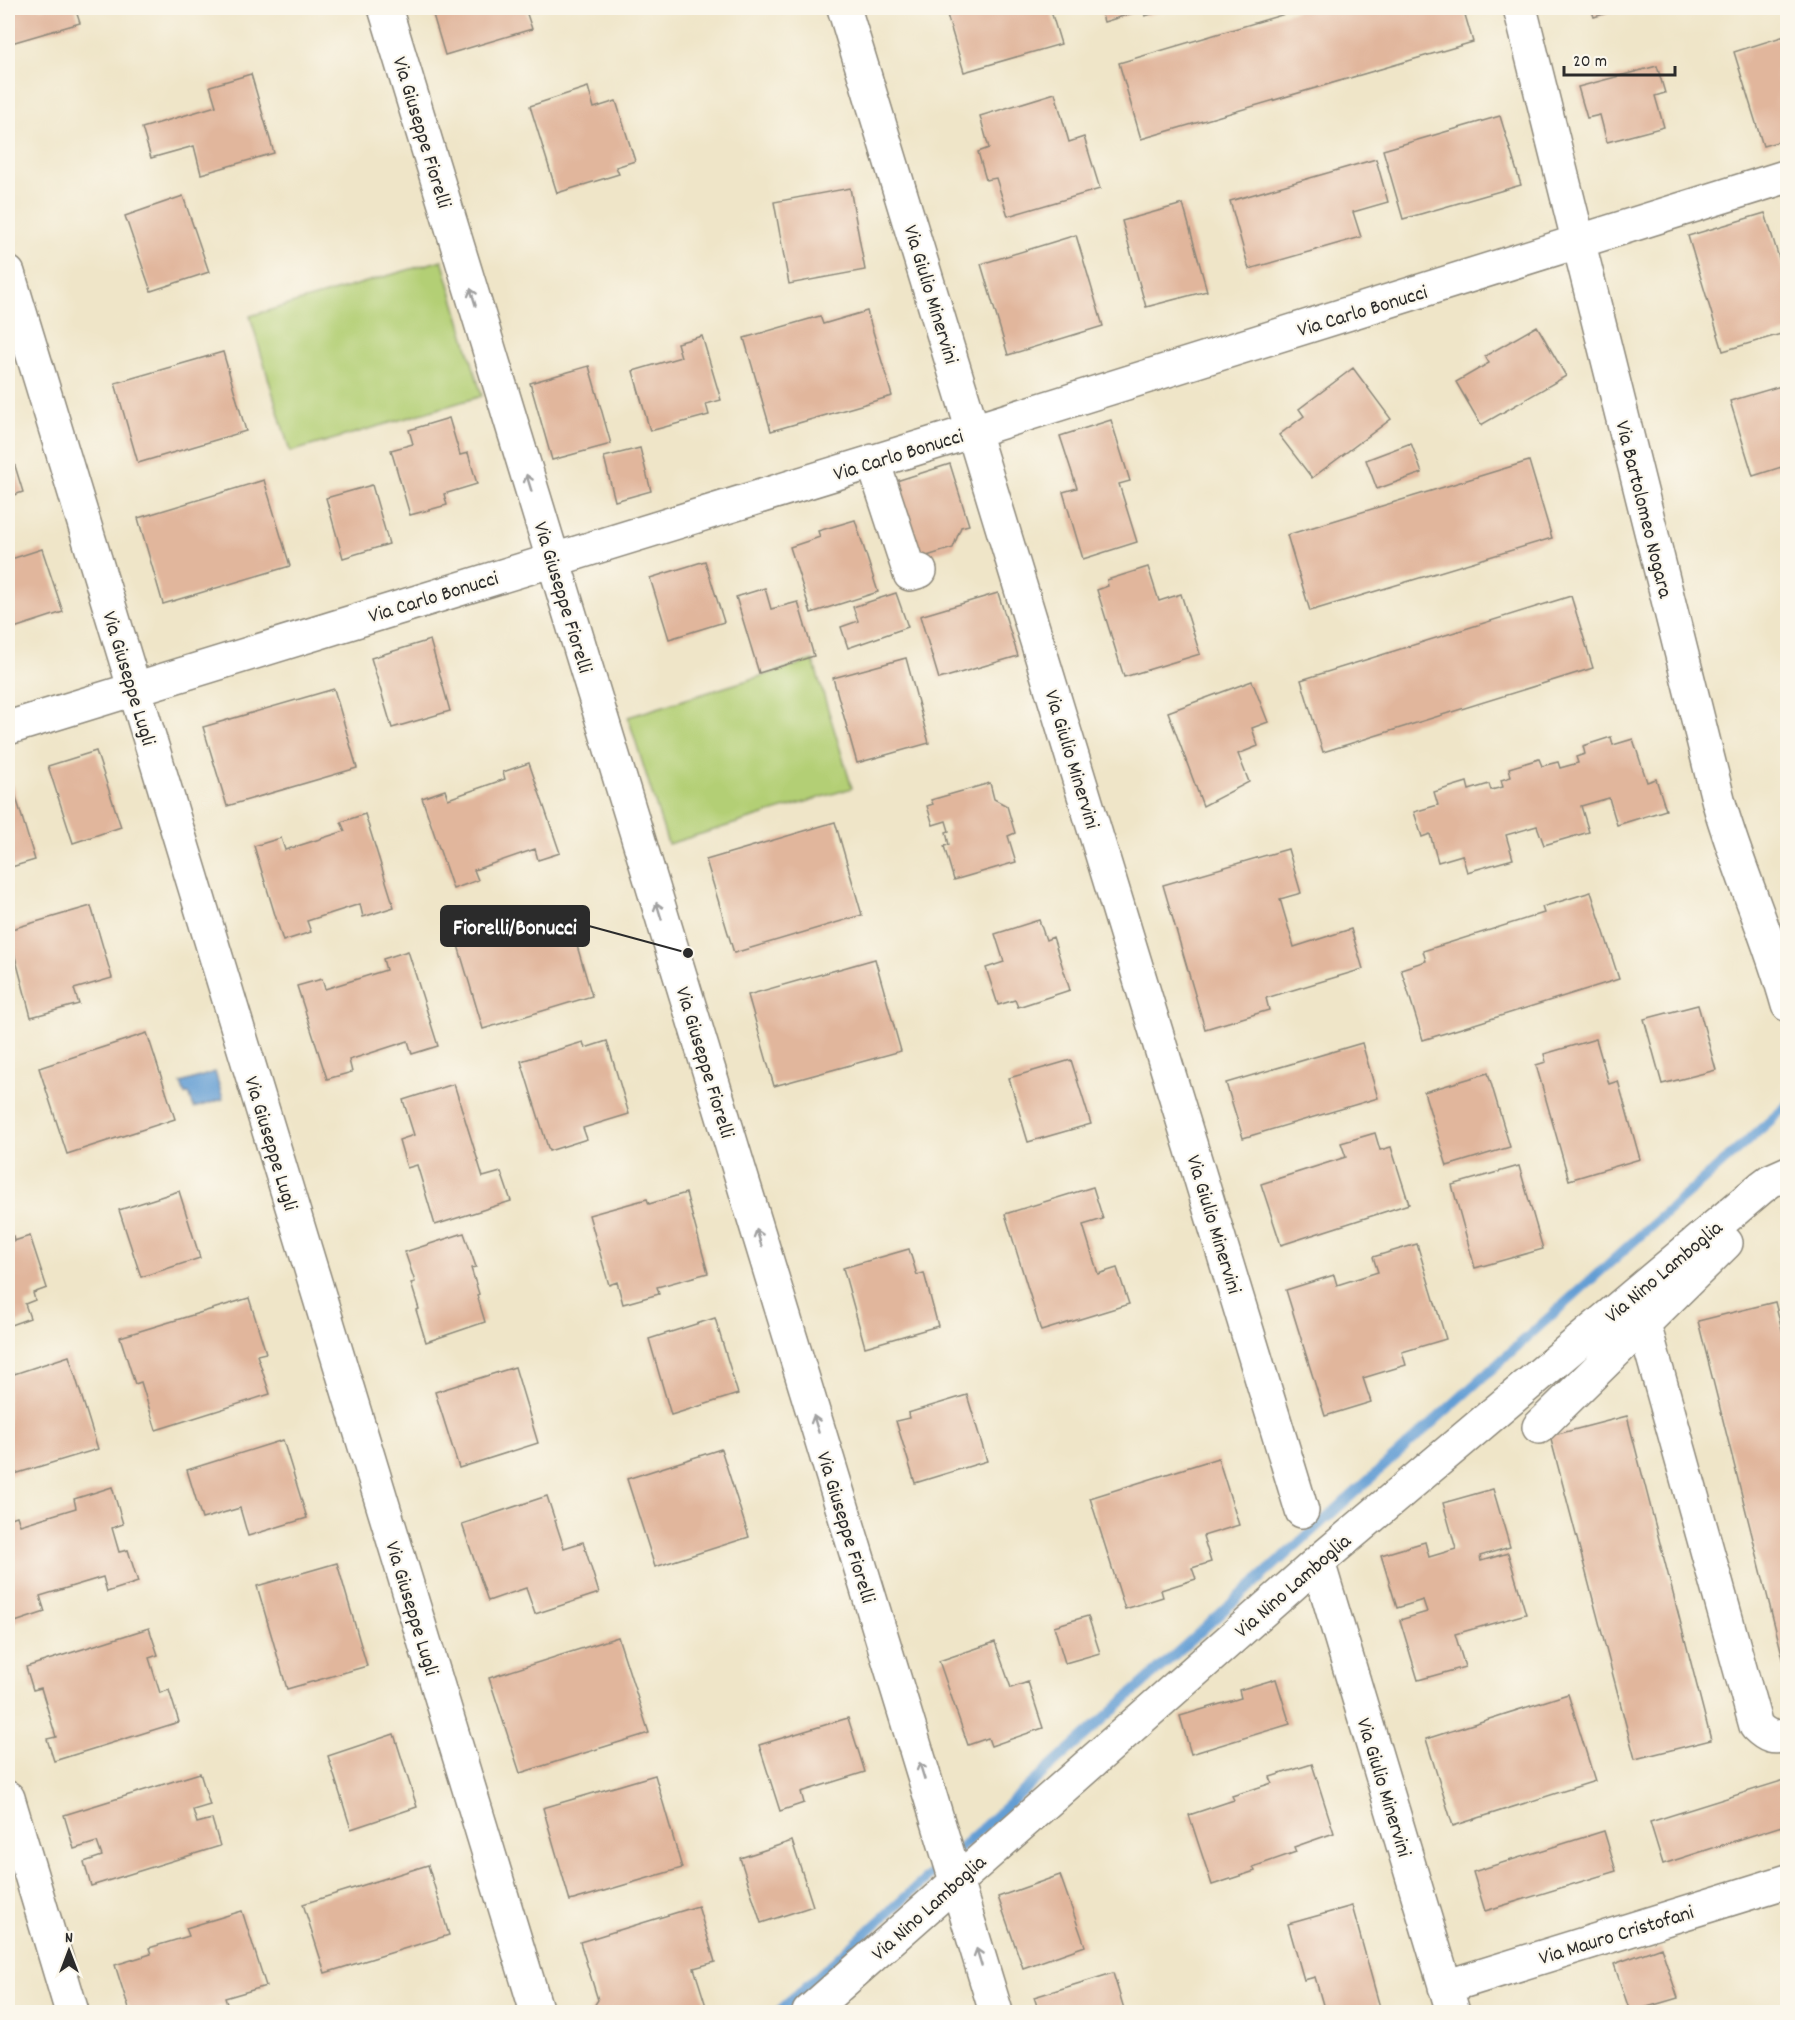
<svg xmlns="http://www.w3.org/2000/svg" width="1795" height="2020" viewBox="0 0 1795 2020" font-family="Dekko,sans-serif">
  <rect width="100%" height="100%" fill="#fbf7ec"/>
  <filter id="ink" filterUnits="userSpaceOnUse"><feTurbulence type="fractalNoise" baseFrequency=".0167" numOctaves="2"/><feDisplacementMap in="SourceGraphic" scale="12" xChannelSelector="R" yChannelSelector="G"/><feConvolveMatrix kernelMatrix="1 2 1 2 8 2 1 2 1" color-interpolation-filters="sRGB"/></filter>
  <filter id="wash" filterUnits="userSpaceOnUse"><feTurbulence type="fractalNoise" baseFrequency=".008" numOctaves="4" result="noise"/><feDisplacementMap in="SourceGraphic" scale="24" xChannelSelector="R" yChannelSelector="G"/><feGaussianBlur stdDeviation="1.35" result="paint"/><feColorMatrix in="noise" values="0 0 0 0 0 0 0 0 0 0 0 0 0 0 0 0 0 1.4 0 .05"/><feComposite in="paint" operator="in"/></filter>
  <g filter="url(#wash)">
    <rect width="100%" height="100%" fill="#efe5c8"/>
    <path fill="#b3cf75" stroke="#6f7d50" stroke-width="1.5" d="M442 260 482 396 290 452 250 316Z
      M813 660 852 788 668 844 628 717Z"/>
    <path fill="#649ed4" stroke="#486480" stroke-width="1.5" d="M215 1072 223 1099 194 1108 189 1093 185 1095 181 1083Z"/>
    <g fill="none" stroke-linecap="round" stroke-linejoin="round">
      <path stroke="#649ed4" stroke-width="10" d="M778 2012 1634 1241 1788 1105"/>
    </g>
    <g id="blocks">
      <path fill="#e1b69c" d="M8 8H75L80 23 8 44Z
        M431 8H525L532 29 445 55Z
        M945 8H1050L1061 44 964 72Z
        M1100 8H1171L1145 16 1143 10 1104 22Z
        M1305 8H1463L1473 42 1141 139 1119 63Z
        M1591 8H1623L1594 17Z
        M1788 35V139L1763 146 1734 52Z
        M1657 66 1665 93 1655 96 1664 127 1607 142 1600 115 1587 118 1578 87Z
        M251 74 274 153 201 174 194 146 151 158 142 128 216 106 210 86Z
        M588 87 594 108 616 101 635 161 616 167 619 174 557 193 530 106Z
        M1055 93 1069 142 1084 137 1100 189 1008 216 996 178 986 180 978 152 989 148 980 116Z
        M1500 116 1521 185 1403 219 1383 150Z
        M1376 159 1388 202 1353 212 1361 237 1249 269 1230 201Z
        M850 188 865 270 789 284 774 202Z
        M183 196 209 272 151 291 125 216Z
        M1183 204 1207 291 1146 307 1122 221Z
        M1765 213 1788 287V332L1723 351 1688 236Z
        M1076 235 1103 326 1008 355 981 264Z
        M867 311 892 396 771 431 744 338 820 316 823 324Z
        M1537 326 1566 376 1481 425 1456 382 1489 363 1485 356Z
        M702 336 721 400 706 404 709 415 650 431 633 371 681 357 677 343Z
        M223 352 246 431 138 463 115 383Z
        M589 366 611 444 552 460 530 383Z
        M1353 368 1391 419 1312 478 1279 435 1304 416 1299 409Z
        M1788 384V465L1753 476 1730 401Z
        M449 418 460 455 468 453 477 484 444 494 447 505 410 515 391 450 413 444 409 430Z
        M1111 420 1130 481 1119 484 1137 542 1083 559 1063 492 1077 488 1060 436Z
        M8 443 23 492 8 497Z
        M1411 443 1422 473 1377 489 1366 460Z
        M640 448 651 491 615 501 604 457Z
        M1529 461 1552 538 1310 611 1287 535Z
        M950 464 969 525 961 527 953 548 914 560 890 483Z
        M264 480 290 566 163 604 138 518Z
        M372 485 389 544 343 558 326 498Z
        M855 520 878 592 811 613 790 547 820 537 818 531Z
        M42 549 63 612 8 630V560Z
        M705 561 724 622 669 639 650 578Z
        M1148 567 1159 601 1181 594 1200 654 1124 677 1097 590 1108 586 1107 580Z
        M765 588 771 609 798 602 814 656 759 673 736 597Z
        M896 593 908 627 848 648 841 627 858 621 853 607Z
        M998 593 1018 656 939 679 920 616Z
        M1571 596 1593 668 1323 752 1301 680Z
        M430 640 450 711 392 728 371 658Z
        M906 658 929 743 857 763 833 678Z
        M1252 681 1268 722 1252 728 1258 746 1238 754 1249 782 1203 806 1168 712Z
        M334 689 357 768 227 806 203 727Z
        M1611 737 1613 745 1633 739 1647 782 1656 779 1666 810 1617 825 1609 798 1581 806 1589 832 1544 845 1537 826 1506 835 1513 859 1467 872 1462 855 1438 862 1430 834 1422 837 1414 812 1438 805 1434 792 1467 782 1469 790 1489 784 1491 790 1503 787 1501 780 1511 777 1509 768 1539 759 1542 766 1558 762 1560 768 1578 763 1576 757 1585 754 1583 746Z
        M96 751 121 827 73 843 48 766Z
        M529 763 560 853 538 860 535 849 474 870 478 880 453 889 422 798 445 790 448 799 505 779 503 772Z
        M990 783 994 799 1007 806 1015 833 1008 836 1016 862 954 880 944 846 949 845 946 832 949 831 946 821 933 825 927 806 933 804 931 800Z
        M12 784 35 860 8 868V785Z
        M365 814 394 907 363 917 360 904 307 921 311 932 283 941 254 846 281 838 285 850 345 831 341 822Z
        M835 822 862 915 734 953 706 860Z
        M1288 849 1301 893 1280 899 1294 947 1351 929 1363 969 1266 998 1269 1010 1205 1029 1163 885Z
        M1591 892 1619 979 1423 1040 1401 969 1426 961 1423 951 1544 913 1542 907Z
        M91 906 112 978 74 989 79 1004 31 1017 8 930Z
        M566 909 592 996 483 1029 457 942Z
        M1039 920 1046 940 1053 937 1070 990 1018 1007 1015 1000 998 1005 986 968 1004 962 995 934Z
        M408 951 438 1046 412 1054 408 1041 349 1060 352 1072 327 1079 297 986 322 979 325 989 386 970 383 959Z
        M875 959 901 1051 774 1086 748 995Z
        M1698 1005 1716 1070 1662 1084 1644 1019Z
        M147 1033 175 1119 67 1154 39 1068Z
        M1596 1039 1609 1084 1618 1081 1640 1159 1569 1180 1536 1065 1546 1062 1544 1054Z
        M607 1041 629 1114 583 1128 587 1139 549 1151 521 1061 583 1042 585 1048Z
        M1362 1043 1378 1098 1243 1138 1226 1083Z
        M1071 1060 1091 1124 1028 1142 1009 1078Z
        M1488 1073 1510 1147 1447 1166 1424 1092Z
        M454 1084 483 1177 501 1172 511 1201 435 1225 417 1165 407 1168 399 1140 414 1135 403 1100Z
        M1375 1133 1380 1150 1391 1147 1409 1204 1281 1245 1261 1184 1346 1157 1341 1143Z
        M1519 1166 1543 1249 1475 1268 1452 1185Z
        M1093 1187 1103 1219 1083 1225 1098 1274 1117 1268 1129 1304 1041 1331 1005 1214Z
        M179 1191 200 1258 141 1277 119 1210Z
        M686 1193 708 1273 657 1287 659 1294 623 1304 617 1282 609 1285 589 1215 647 1199 649 1204Z
        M464 1233 476 1267 471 1268 479 1294 477 1295 485 1322 426 1342 416 1310 419 1309 411 1283 415 1282 405 1252Z
        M13 1236 14 1241 30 1236 47 1288 33 1293 35 1300 25 1304 30 1318 8 1326V1238Z
        M1417 1244 1446 1339 1402 1352 1406 1365 1363 1378 1371 1402 1325 1416 1286 1290 1334 1275 1337 1285 1378 1272 1373 1257Z
        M909 1249 917 1275 924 1273 938 1326 865 1347 843 1268Z
        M249 1298 266 1353 257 1355 270 1394 156 1430 141 1382 135 1384 120 1337Z
        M1775 1302 1788 1353 1787 1674 1698 1321Z
        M715 1318 738 1394 671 1415 649 1339Z
        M69 1356 98 1449 8 1476V1376Z
        M515 1367 538 1443 459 1468 435 1392Z
        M967 1395 987 1461 915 1483 896 1421 909 1418 908 1413Z
        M1627 1416 1711 1740 1635 1759 1550 1436Z
        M283 1440 307 1518 248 1536 240 1508 202 1519 187 1470Z
        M721 1449 749 1537 655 1567 627 1479Z
        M1218 1458 1239 1525 1203 1536 1211 1562 1192 1568 1196 1579 1161 1590 1163 1597 1125 1609 1090 1498Z
        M112 1487 123 1524 112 1528 119 1552 128 1550 138 1582 107 1592 103 1577 40 1596 45 1612 12 1623 8 1609V1585L10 1584 8 1577V1519L17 1516 20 1525 76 1508 74 1499Z
        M1493 1489 1510 1547 1480 1556 1481 1561 1508 1553 1526 1614 1455 1634 1465 1667 1418 1680 1400 1620 1427 1612 1423 1600 1397 1608 1381 1555 1425 1542 1429 1557 1456 1549 1443 1503Z
        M547 1496 564 1548 583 1542 599 1593 535 1614 526 1588 488 1601 462 1524Z
        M337 1563 367 1666 287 1689 257 1586Z
        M1088 1616 1100 1653 1065 1663 1054 1626Z
        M149 1628 158 1655 149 1658 160 1693 169 1690 179 1722 54 1761 47 1739 56 1737 41 1688 33 1690 26 1667Z
        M618 1637 649 1733 520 1773 489 1678Z
        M995 1642 1011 1688 1028 1682 1043 1728 991 1746 988 1738 968 1745 939 1661Z
        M1276 1679 1290 1724 1191 1754 1180 1716 1241 1698 1239 1690Z
        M1568 1694 1595 1781 1453 1826 1426 1739Z
        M848 1718 865 1772 801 1792 804 1803 780 1811 759 1745Z
        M394 1734 417 1807 351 1829 328 1756Z
        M1312 1764 1334 1833 1294 1847 1296 1852 1253 1867 1255 1871 1212 1885 1189 1815 1234 1800 1232 1796 1272 1783 1270 1777Z
        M200 1773 210 1805 193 1810 197 1823 212 1819 220 1846 91 1886 84 1862 102 1856 97 1842 74 1849 64 1815Z
        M655 1775 682 1868 570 1901 543 1808Z
        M1788 1779V1824L1663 1864 1650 1822Z
        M1604 1831 1616 1871 1485 1911 1473 1872Z
        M792 1841 813 1906 761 1923 740 1858Z
        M428 1865 449 1935 325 1973 303 1904Z
        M1060 1875 1085 1946 1023 1968 998 1897Z
        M698 1906 715 1962 694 1968 706 2006 686 2012H590L598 2000 580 1942Z
        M1352 1906 1381 2011 1325 2012 1315 1977 1304 1980 1288 1924Z
        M242 1911 266 1986 225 1998 227 2004 201 2012H130L115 1965 151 1954 149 1948 189 1936 186 1928Z
        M1661 1947 1678 1998 1630 2012 1614 1964Z
        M1113 1973 1125 2012H1039L1034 1997Z"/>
    </g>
  </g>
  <g filter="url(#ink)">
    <use href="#blocks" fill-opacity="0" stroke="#8d887a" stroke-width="1.5"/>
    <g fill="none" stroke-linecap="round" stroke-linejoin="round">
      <g stroke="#8d887a" stroke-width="36">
        <path id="minor" d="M385 8 996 2012
          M844 8 1302 1511
          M1520 8 1719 803C1739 872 1769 936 1788 1005
          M8 273 537 2012
          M873 461 910 574 920 571
          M8 728 973 431 1788 176
          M1644 1324 1756 1726C1767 1737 1773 1739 1788 1735
          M1539 1427 1726 1243
          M1318 1562 1453 2012
          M8 1798 72 2012
          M1445 1987 1788 1881
          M809 2012 1318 1562 1762 1187 1770 1181 1788 1173"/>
      </g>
      <use href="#minor" stroke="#fff" stroke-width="33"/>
    </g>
    <defs><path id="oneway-shaft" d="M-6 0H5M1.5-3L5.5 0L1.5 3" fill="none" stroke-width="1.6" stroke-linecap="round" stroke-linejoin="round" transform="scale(1.5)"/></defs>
    <g stroke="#a0a0a0">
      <use href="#oneway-shaft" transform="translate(473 297) rotate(-107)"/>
      <use href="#oneway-shaft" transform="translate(529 483) rotate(-107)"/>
      <use href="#oneway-shaft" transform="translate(659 911) rotate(-107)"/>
      <use href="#oneway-shaft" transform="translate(759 1238) rotate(-107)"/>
      <use href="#oneway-shaft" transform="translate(816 1424) rotate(-107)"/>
      <use href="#oneway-shaft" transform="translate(922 1771) rotate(-107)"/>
      <use href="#oneway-shaft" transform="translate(979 1957) rotate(-107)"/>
    </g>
  </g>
  <g text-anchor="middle" stroke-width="4.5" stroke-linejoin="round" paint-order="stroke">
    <g font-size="21" fill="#2b2b2b" stroke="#fbf7ec">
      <text transform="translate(423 132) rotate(73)" y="7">Via Giuseppe Fiorelli</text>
      <text transform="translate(932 294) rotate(73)" y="7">Via Giulio Minervini</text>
      <text transform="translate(1362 310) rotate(-17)" y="7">Via Carlo Bonucci</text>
      <text transform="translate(898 454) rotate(-17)" y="7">Via Carlo Bonucci</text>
      <text transform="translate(1645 509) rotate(76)" y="7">Via Bartolomeo Nogara</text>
      <text transform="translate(433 596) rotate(-17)" y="7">Via Carlo Bonucci</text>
      <text transform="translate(564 597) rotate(73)" y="7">Via Giuseppe Fiorelli</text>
      <text transform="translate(130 678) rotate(73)" y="7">Via Giuseppe Lugli</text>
      <text transform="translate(1073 759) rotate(73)" y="7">Via Giulio Minervini</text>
      <text transform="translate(706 1062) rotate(73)" y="7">Via Giuseppe Fiorelli</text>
      <text transform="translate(272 1143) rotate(73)" y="7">Via Giuseppe Lugli</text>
      <text transform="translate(1215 1224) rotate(73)" y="7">Via Giulio Minervini</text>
      <text transform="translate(1663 1271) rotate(-40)" y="7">Via Nino Lamboglia</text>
      <text transform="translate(847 1527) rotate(73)" y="7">Via Giuseppe Fiorelli</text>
      <text transform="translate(1292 1585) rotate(-41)" y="7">Via Nino Lamboglia</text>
      <text transform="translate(413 1608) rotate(73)" y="7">Via Giuseppe Lugli</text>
      <text transform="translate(1385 1787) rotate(73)" y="7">Via Giulio Minervini</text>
      <text transform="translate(928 1907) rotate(-42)" y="7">Via Nino Lamboglia</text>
      <text transform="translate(1616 1934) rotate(-17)" y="7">Via Mauro Cristofani</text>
    </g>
  </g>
  <path fill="none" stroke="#2b2b2b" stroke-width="2" d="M688 953L589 926"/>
  <circle fill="#2b2b2b" stroke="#fbf7ec" stroke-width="2" cx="688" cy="953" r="6"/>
  <rect fill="#2b2b2b" stroke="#2b2b2b" stroke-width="2" x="441" y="906" width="148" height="40" rx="6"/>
  <g font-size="22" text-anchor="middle" font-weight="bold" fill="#fff">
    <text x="515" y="934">Fiorelli/Bonucci</text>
  </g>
  <rect width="1795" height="2020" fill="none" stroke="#fbf7ec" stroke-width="30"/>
  <g transform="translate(69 1951)" stroke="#fbf7ec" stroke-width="4.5" paint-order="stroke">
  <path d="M0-4.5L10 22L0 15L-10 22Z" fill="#2b2b2b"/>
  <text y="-9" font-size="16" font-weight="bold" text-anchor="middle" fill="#2b2b2b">N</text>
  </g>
  <path d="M1564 66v9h111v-9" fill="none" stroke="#2b2b2b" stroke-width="3"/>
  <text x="1573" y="66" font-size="18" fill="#2b2b2b" stroke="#fbf7ec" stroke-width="4.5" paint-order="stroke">20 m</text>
</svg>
